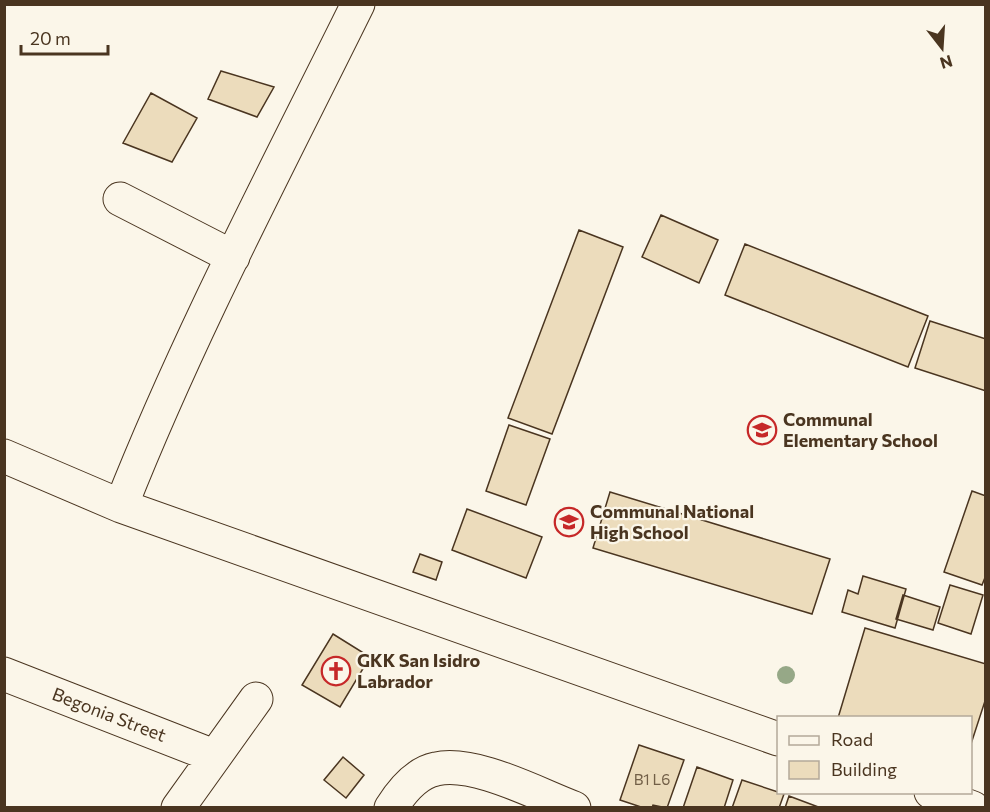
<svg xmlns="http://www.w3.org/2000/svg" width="990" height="812" viewBox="0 0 990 812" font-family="Commissioner,sans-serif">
  <rect width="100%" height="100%" fill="#fbf6e9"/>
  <path fill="#ecdcbc" stroke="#4a3520" stroke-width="1.5" d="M221 71 274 87 257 117 208 99Z
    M151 93 197 118 172 162 123 143Z
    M661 215 718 240 699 283 642 257Z
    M579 230 623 247 552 434 508 418Z
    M745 244 928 316 908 367 725 295Z
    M930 321 986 339V391L915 368Z
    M509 425 550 439 526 505 486 491Z
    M972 491 986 496V575L982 585 944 572Z
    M610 492 830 559 812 614 593 548Z
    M467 509 542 537 526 578 452 550Z
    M420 554 442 562 436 580 413 572Z
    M863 576 906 589 895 628 842 612 848 590 858 594Z
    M950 585 983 595 971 634 938 623Z
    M903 595 940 607 933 630 896 619Z
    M865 628 986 664V698L970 747V718H838Z
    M333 634 370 657 340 707 302 685Z
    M639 745 684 760 667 808 653 805 652 808H644L620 800Z
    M343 757 364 775 346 798 324 780Z
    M697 767 733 780 724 808H683Z
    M742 780 784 794 779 808H732Z
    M789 796 821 808H785Z"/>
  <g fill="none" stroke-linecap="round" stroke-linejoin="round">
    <g stroke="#4a3520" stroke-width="35">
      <path id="minor" d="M120 199 233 257
        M4 456 121 506 778 739
        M121 506C189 334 276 170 358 4
        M4 674 214 756
        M931 792 973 808
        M178 808 256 699
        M391 808C401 792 416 773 436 769 474 760 537 794 574 808"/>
    </g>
    <use href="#minor" stroke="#fbf6e9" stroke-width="33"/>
  </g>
  <circle fill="#96a887" cx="786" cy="675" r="9"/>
  <defs>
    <g id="school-ring" transform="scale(1.5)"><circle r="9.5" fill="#fbf6e9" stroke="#c62828" stroke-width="1.5"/><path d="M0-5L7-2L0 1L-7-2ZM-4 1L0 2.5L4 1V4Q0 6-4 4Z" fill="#c62828"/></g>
    <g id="church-ring" transform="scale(1.5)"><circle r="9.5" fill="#fbf6e9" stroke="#c62828" stroke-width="1.5"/><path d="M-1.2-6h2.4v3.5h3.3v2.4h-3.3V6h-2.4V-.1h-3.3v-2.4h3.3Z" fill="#c62828"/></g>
  </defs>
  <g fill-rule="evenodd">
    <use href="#school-ring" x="762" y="430"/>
    <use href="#school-ring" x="569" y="522"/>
    <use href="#church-ring" x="336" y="671"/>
  </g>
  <g text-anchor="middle" stroke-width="4.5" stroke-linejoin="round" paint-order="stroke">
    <g font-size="15" fill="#725f47">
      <text x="652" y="785">B1 L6</text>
    </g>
    <g font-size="18" font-weight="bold" fill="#4a3520" stroke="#fbf6e9" text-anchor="start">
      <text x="783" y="426">Communal<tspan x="783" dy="21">Elementary School</tspan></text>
      <text x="590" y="518">Communal National<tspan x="590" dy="21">High School</tspan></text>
      <text x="357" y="667">GKK San Isidro<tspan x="357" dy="21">Labrador</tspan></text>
    </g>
    <g font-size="18" fill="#4a3520" stroke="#fbf6e9">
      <text transform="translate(109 715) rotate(21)" y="6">Begonia Street</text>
    </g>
  </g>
  <rect width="990" height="812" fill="none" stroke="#4a3520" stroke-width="12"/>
  <rect x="777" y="716" width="195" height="78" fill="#fbf6e9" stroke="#b4a999" stroke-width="1.5"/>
  <rect x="789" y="736" width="30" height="9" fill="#fbf6e9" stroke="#b4a999" stroke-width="1.5"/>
  <text x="831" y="746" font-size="18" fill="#4a3520">Road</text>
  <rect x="789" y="761" width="30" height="18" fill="#ecdcbc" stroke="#b4a999" stroke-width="1.5"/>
  <text x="831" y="776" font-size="18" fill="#4a3520">Building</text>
  <g transform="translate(942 48) rotate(163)" stroke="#fbf6e9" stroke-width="4.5" paint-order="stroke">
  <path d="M0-4.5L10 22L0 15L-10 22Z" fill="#4a3520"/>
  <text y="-9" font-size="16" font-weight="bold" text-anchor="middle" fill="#4a3520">N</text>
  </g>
  <path d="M21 45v9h87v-9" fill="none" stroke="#4a3520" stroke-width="3"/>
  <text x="30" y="45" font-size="18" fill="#4a3520" stroke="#fbf6e9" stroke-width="4.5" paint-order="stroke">20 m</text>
</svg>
